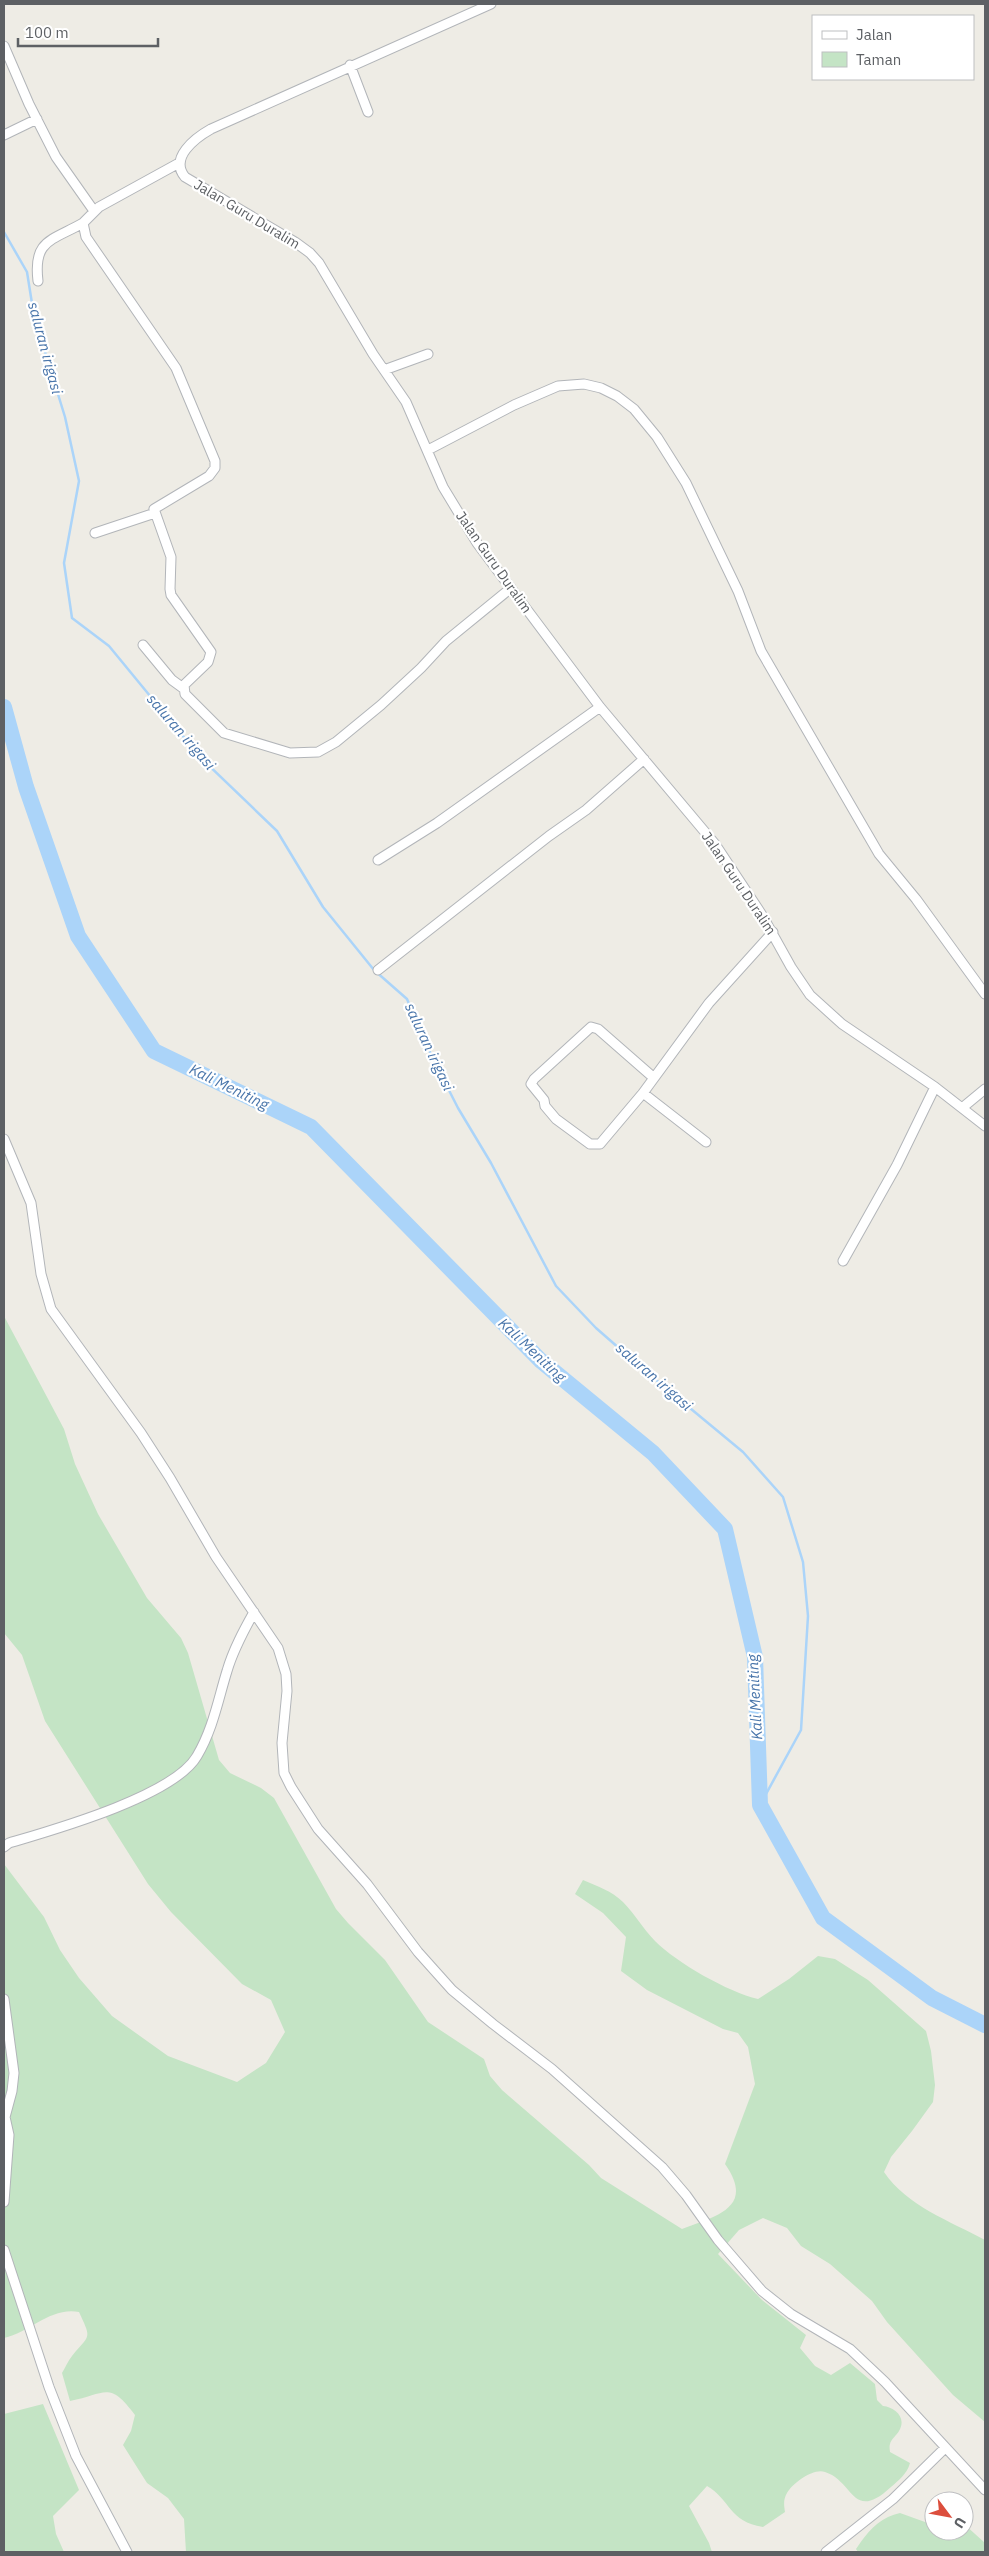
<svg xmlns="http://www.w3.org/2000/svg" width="989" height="2556" viewBox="0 0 989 2556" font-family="'IBM Plex Sans',sans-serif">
  <rect width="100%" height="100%" fill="#eeece5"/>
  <path fill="#c4e4c5" d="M4 1316 64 1429 75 1464 98 1514 147 1598 181 1638 188 1653 219 1760 230 1773 261 1788 274 1798 336 1909 348 1923 385 1960 428 2022 484 2059 490 2076 502 2090 589 2165 601 2178 682 2229C715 2216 756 2208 725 2164L755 2084 748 2047 738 2033 723 2029 647 1990 621 1971 626 1937 603 1913 575 1894 583 1880C597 1886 612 1891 623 1902 635 1914 643 1929 655 1941 677 1963 728 1992 758 1999L789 1979 818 1956 835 1959 868 1980 926 2031 931 2051 935 2085 933 2102 912 2131 891 2157 884 2172C907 2206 950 2221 985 2240V2422L953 2395 887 2322 872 2301 830 2264 801 2246 787 2228 763 2218 739 2230 718 2254 762 2300 806 2335 800 2348 815 2366 831 2375 850 2363 875 2384 877 2400 883 2406C895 2407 907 2418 899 2431 897 2435 891 2439 890 2444 889 2447 890 2450 890 2452L910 2463C907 2474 899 2480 891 2487 852 2523 854 2481 825 2472 813 2468 793 2483 787 2493 783 2500 784 2505 785 2512L763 2527C729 2522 730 2499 707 2486L689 2506 709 2543 712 2552H186L184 2519 168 2498 147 2483 123 2445 131 2431 135 2415C109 2380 106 2394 70 2401L62 2373C65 2368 68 2361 72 2356 90 2334 92 2340 79 2312 50 2307 31 2332 4 2338V1864L44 1917 60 1950 79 1978 112 2016 168 2056 237 2082 266 2063 285 2032 271 2000 242 1984 171 1912 148 1884 45 1721 22 1655 4 1633Z
    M43 2404 79 2490 53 2516 56 2534 64 2552H4V2414Z
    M900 2513 925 2522 934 2518V2531H964V2524L985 2543V2552H858L856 2549C867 2532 880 2517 900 2513Z"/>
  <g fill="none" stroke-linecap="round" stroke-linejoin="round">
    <path stroke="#abd4f9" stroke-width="2.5" d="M4 232 27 272 34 316 65 417 79 481 64 563 72 618 109 646 201 758 277 831 323 907 374 970 407 999 433 1059 458 1108 491 1163 556 1286 596 1328 644 1370 743 1452 783 1497 803 1562 808 1616 801 1730 760 1805"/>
    <path stroke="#abd4f9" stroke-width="16" d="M4 707 26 787 78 936 154 1051 311 1127 540 1360 653 1453 725 1529 755 1657 760 1805 823 1918 932 1998 985 2025"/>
    <g stroke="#b2b5b9" stroke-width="11">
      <path id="street" d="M491 4 211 129C195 138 169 158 185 177L295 242 310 253 319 263 373 354 406 402 443 487 477 543 600 707 715 844 762 915 791 967 810 995 842 1024 935 1087 985 1126
        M4 46 29 104 56 157 94 211
        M350 65 368 112
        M4 135 37 119
        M179 163 99 207 83 223 86 237 176 368 215 461V468L209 476 154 509 171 557 170 589 171 595 211 652 208 662 184 685 185 694 224 733 290 753 318 752 336 742 381 705 421 668 446 641 511 588
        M38 281C33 240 51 241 83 223
        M384 370 428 354
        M428 450 514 405 558 386 584 384 601 388 617 396 634 409 657 437 686 483 738 591 761 651 879 854 916 899 985 994
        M95 533 155 513
        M143 645 172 680 183 688
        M378 860 437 823 600 707
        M378 970 549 836 586 810 644 759
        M654 1078 598 1029 591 1027 534 1079 531 1084 544 1100 545 1106 556 1119 590 1144H600L643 1093 709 1003 773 932
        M643 1093 706 1142
        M962 1108 985 1089
        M4 1139 31 1203 41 1274 51 1309 141 1433 170 1478 216 1557 278 1648 286 1674 287 1691 282 1743 284 1773 291 1787 318 1829 367 1884 418 1952 452 1990 493 2024 552 2069 662 2167 686 2195 718 2240 762 2291 791 2314 850 2349 885 2382 985 2490
        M843 1261 897 1165 935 1087
        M4 1847 9 1843C53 1830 174 1796 197 1756 213 1729 218 1700 227 1671 233 1650 244 1630 254 1612
        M4 1999 14 2073 12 2091 5 2117 9 2135 4 2202
        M4 2250 49 2387 76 2456 127 2552
        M826 2552 893 2499 945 2448"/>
    </g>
    <use href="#street" stroke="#fff" stroke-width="9"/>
  </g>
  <g text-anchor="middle" stroke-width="4.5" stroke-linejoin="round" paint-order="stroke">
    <g font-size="14" fill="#5d6064" stroke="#fff">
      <text transform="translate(247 214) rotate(31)" y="5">Jalan Guru Duralim</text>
      <text transform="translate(494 562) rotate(55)" y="5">Jalan Guru Duralim</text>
      <text transform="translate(739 883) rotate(56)" y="5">Jalan Guru Duralim</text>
    </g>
    <g font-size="15" font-style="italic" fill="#4975aa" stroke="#fff">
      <text transform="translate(45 348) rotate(75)" y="5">saluran irigasi</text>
      <text transform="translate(181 732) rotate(49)" y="5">saluran irigasi</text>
      <text transform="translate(429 1047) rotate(65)" y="5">saluran irigasi</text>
      <text transform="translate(229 1087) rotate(26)" y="5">Kali Meniting</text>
      <text transform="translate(532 1350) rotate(43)" y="5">Kali Meniting</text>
      <text transform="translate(654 1377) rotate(41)" y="5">saluran irigasi</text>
      <text transform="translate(755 1697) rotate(-93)" y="5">Kali Meniting</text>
    </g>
  </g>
  <rect width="989" height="2556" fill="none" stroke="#5d6064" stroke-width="10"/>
  <rect x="812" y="15" width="162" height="65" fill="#ffffff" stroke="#bebfc1"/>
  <rect x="822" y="31" width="25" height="8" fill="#ffffff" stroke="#bebfc1"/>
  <text x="856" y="40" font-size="15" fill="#5d6064">Jalan</text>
  <rect x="822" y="52" width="25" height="15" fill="#c4e4c5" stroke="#bebfc1"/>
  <text x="856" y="65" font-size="15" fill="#5d6064">Taman</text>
  <g transform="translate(949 2516) rotate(122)"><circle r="24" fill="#ffffff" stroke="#bebfc1"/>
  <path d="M0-4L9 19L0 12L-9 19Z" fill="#dc4e3d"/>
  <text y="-8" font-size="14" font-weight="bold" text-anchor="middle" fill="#5d6064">U</text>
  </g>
  <path d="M18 38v8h140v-8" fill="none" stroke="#5d6064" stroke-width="2.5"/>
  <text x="25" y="38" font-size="15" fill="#5d6064" stroke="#ffffff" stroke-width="4" paint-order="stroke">100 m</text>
</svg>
